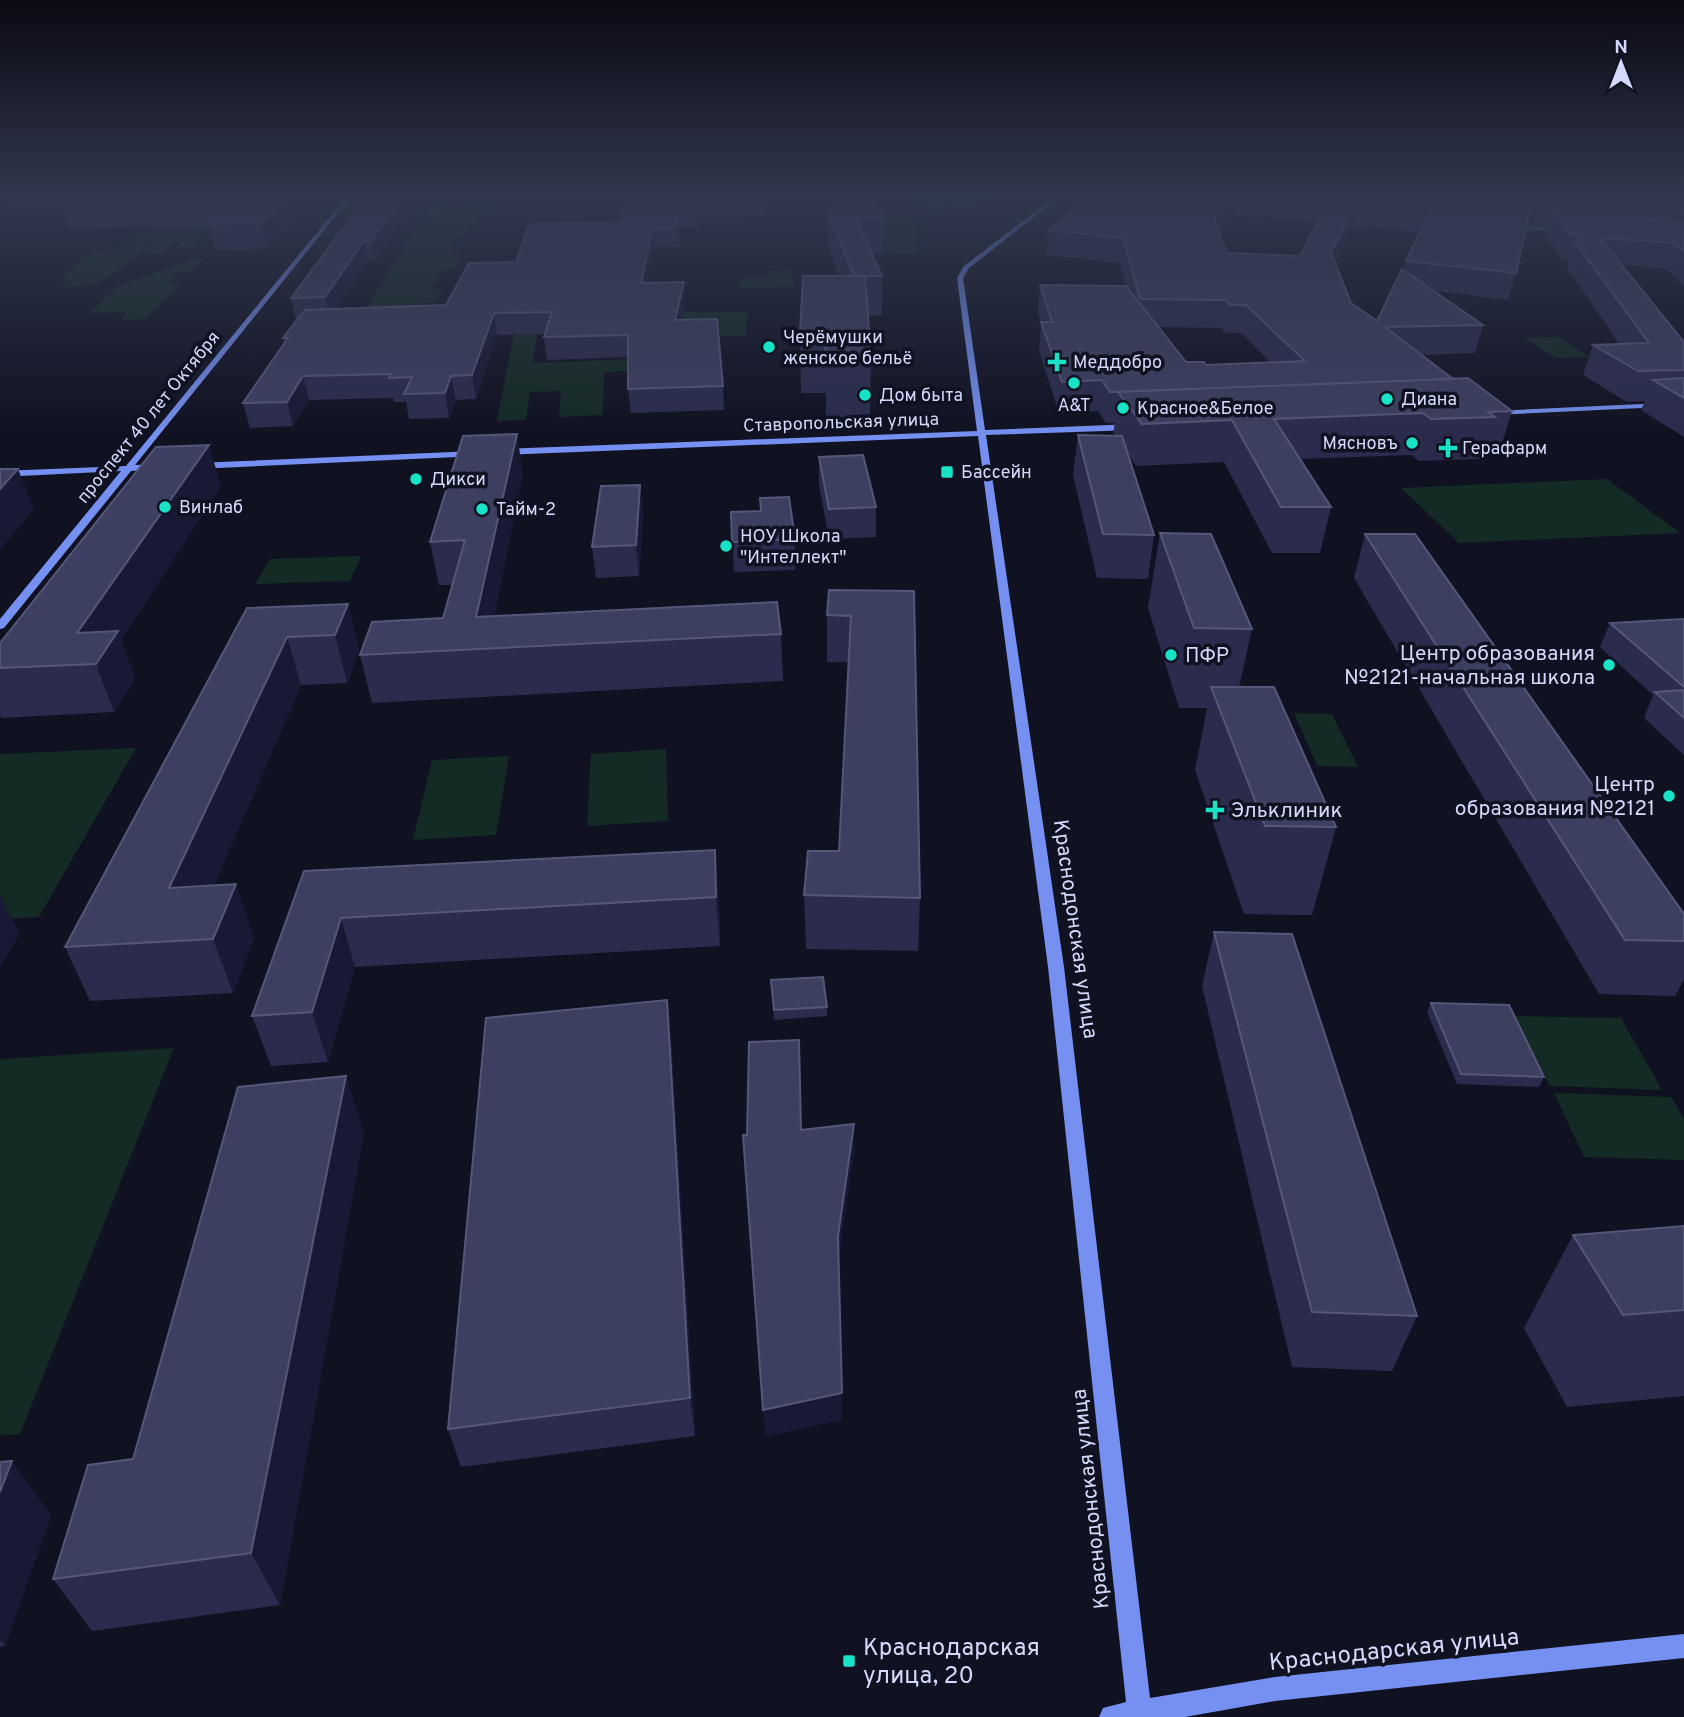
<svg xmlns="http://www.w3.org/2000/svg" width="1684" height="1717" viewBox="0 0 1684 1717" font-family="Overpass,sans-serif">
  <rect width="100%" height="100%" fill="#101121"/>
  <path fill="#142a24" d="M919 197H983L990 199 924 211Z
    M487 201 476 224H470L464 236 456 237 448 253H461L454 269 442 270 432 288 443 289 436 303H419L408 323 357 324 419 224H428L432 218 451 217 452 214 425 215 433 203H448L443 213H465L471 202Z
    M913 216 918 254H890L873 218Z
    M210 228 189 248 175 249 180 243 175 242 160 254H139L154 243H148C113 276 109 286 59 288L71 281 58 280 93 252 103 251 141 240 137 232C154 231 170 238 188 235 196 234 201 229 210 228Z
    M203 259 191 272 177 273 169 284H182L146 319 121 320 127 312 89 313 118 286 190 260Z
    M792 270 794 287 740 288 739 277H768V271Z
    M658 312H748L745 336 657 338Z
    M537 333 533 363 711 356 712 367 604 372 603 415 559 417 561 391 530 392 526 420 497 421 514 334Z
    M1559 337 1590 357 1555 358 1525 338Z
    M1607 479 1680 533 1459 543 1401 488Z
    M361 556 350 581 255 584 270 559Z
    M1294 713 1332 714 1358 767 1317 766Z
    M136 748 39 917 0 919V754Z
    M666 749 668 821 587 826 591 754Z
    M509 756 496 835 413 840 432 760Z
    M1515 1016 1621 1018 1662 1090 1550 1086Z
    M174 1048 20 1434 0 1435V1059Z
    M1554 1093 1671 1097 1684 1119V1160L1584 1157Z"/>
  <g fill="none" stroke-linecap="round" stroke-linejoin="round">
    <path fill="#404c7b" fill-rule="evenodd" d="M1506 224 1564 229 1567 231 1564 233 1508 227Z"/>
    <path fill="#7590f1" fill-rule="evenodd" d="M346 197H351L135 465 158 464 161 465V469L131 471 4 628 0 629V619L121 471 0 477V471L126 466Z
      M1054 197H1060L969 268 963 278 985 430 1134 424 1138 427 1134 430 986 435 1064 967 1150 1698 1275 1677 1684 1634V1658L1275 1701 1185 1717H1099L1103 1708 1126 1702 1048 967 978 436 503 455 499 452 503 449 977 431 957 278 964 266Z
      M1684 402V406L1493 415 1489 413 1493 411Z
      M476 451 480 454 479 456 196 469 192 466 196 463Z"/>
  </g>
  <path fill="#2b2c4d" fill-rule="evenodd" d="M0 197H314L268 249 215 250 209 226 68 229 60 206 5 207 0 210Z
    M366 197H527L414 200 375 260 368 261 336 309 446 305 516 262 622 222 626 197H766V216L697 217 698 228H679L680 247H654L647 283 685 303 682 320 723 386 724 410 631 413 628 389V357L547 360 544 337 545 334 497 335 476 399 456 400 449 418 409 419 406 402H394L393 398 309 400 293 426 250 428 243 403 284 342 283 338 298 320H296L291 298Z
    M838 197H873L883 217V253L872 254 882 276V315L868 316 871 355 870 417H826V393H801L800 333 839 276 828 245 827 210 838 206Z
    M1138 197H1629L1684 202V287L1666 269 1622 265 1684 342V437L1641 410 1645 401 1627 402 1583 375 1593 345 1619 344 1567 267 1569 261 1562 260 1544 233 1547 224H1538L1530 212 1516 273 1508 300 1435 291 1483 325 1475 353 1422 355 1453 379 1512 411 1499 453H1484L1482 459 1419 461 1412 455 1300 459 1331 507 1320 553H1272L1224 462 1136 466 1129 455 1154 535 1148 579 1097 578 1073 475 1078 435 1115 436 1113 433 1115 423H1106L1098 411 1059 413 1039 351 1041 324 1038 312 1040 285 1126 286 1120 263 1046 255 1048 230 1134 201ZM1235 215 1317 222 1300 256 1227 253 1219 233ZM1354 226 1420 232 1406 261 1404 270 1377 321 1351 303 1335 261ZM1158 327 1221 328 1226 333H1242L1270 362 1206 365 1186 362Z
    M819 457 876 507V537L829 539 819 485Z
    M523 473 494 616 781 634 783 681 372 703 360 655 443 618 453 585H439L430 542Z
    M640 485 643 514 639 576 596 578 592 547Z
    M221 486 121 640 135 679 114 712 1 718 0 715V643Z
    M760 498 795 539V570L734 572 731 512 760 511Z
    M1160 533 1252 629 1239 687 1336 827 1312 915 1244 914 1195 770 1207 708H1179L1148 608Z
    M1365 534 1684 914V979L1675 996 1599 994 1354 578Z
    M914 591 920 898 918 951 806 949 804 895 839 851 849 662H827V615Z
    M348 604 359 651 347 683 301 685 214 885 254 938 233 993 90 1001 65 947 247 608Z
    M1684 619V755L1644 718 1653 695 1600 647 1610 623Z
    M304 871 719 898 720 946 355 967 328 1062 271 1066 252 1016Z
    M1214 932 1417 1316 1392 1371 1292 1367 1202 986Z
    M771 980 827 1007V1016L774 1020Z
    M1431 1003 1544 1077 1539 1087 1457 1084 1427 1012Z
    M671 1039 695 1436 461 1467 448 1429Z
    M364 1132 280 1605 92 1631 53 1579Z
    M1684 1226V1396L1567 1407 1524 1328 1573 1235Z
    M0 1462 51 1515 5 1646 0 1647Z"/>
  <path fill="#181934" d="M0 197H2L5 207 0 210Z
    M286 197H314L268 249 261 222Z
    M401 197H414V200L375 260 371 241Z
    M1234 197H1237L1235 215 1210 243 1214 219Z
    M1359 202 1354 226 1326 277 1331 252Z
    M653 228 654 247 643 304 641 283Z
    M364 241 368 261 330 319 325 297Z
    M684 282 685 303 677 342 675 320Z
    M494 313 497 335 476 399 472 375Z
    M303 376 309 400 293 426 287 402Z
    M451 376 456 400 449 418 445 393Z
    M517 434 523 473 487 649 476 617Z
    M209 445 221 486 121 640 135 679 114 712 96 664 77 633Z
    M18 469 34 509 0 550V472Z
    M640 485 643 514 639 576 636 545Z
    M348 604 359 651 347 683 335 635Z
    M287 637 301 685 190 941 169 888Z
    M715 850 719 898 720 946 716 897Z
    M236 884 254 938 233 993 213 939Z
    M0 895 20 934 0 968Z
    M341 918 355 967 328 1062 312 1012Z
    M667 1000 671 1039 695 1436 690 1398Z
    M346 1076 364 1132 280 1605 251 1553Z
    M854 1124V1152L838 1264V1236Z
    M842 1393V1420L765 1437 763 1410Z
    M12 1461 51 1515 5 1646 0 1640V1492Z"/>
  <path fill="#3d3f60" stroke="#555778" stroke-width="2" d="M68 197H286L261 222 208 224 233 200 60 203Z
    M366 197H401L371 241H364L325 297 291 298Z
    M626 197H766L696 199 697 210H678V228H653L641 283 684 282 675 320 717 319 723 386 628 389V335L544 337 552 312 494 313 472 375 451 376 445 393 404 394 412 377 389 378 391 374 303 376 287 402 243 403 288 338H283L305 310 446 305 469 263 516 262 529 224 622 222Z
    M844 197H873L883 217 856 218 882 276H854L827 210 846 203Z
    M1089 197 1134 201 1138 197H1234L1214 219 1227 253 1300 256 1329 200 1301 197H1423L1531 207 1516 273 1406 261 1431 209 1359 202 1331 252 1351 303 1377 321 1402 269 1483 325 1385 327 1453 379 1110 392 1102 380 1062 382 1041 322H1052L1040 285 1126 286 1186 362H1204L1206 365 1305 361 1246 305H1231L1225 300 1140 299 1123 238 1048 230Z
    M1512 197H1534L1533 199Z
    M1542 197H1629L1684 202V213L1544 200Z
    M1551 209 1684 222V252L1675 243 1600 238 1684 342V370L1638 371 1593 345 1649 343 1575 242 1584 236 1570 235Z
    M803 276H865L871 355H825L826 333H800Z
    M1468 378 1512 411 1488 412 1495 417 1431 419 1423 413 1274 419 1331 507H1281L1232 420 1142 424 1118 392Z
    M1684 378V398L1653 380Z
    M517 434 476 617 777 602 781 634 360 655 372 622 443 618 465 540 430 542 463 436Z
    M1078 435 1122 436 1154 535 1103 534Z
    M209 445 77 633 118 631 96 664 0 668V643L156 447Z
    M863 455 876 507 829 509 819 457Z
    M0 469H18L0 489Z
    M640 485 636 545 592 547 601 486Z
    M789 497 795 539 732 542 731 512 761 511 760 498Z
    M1160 533 1211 534 1252 629 1194 628Z
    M1365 534H1415L1684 914V941L1625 940Z
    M829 590 914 591 920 898 804 895 808 851H839L851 616 827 615Z
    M348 604 335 635 287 637 169 888 236 884 213 939 65 947 247 608Z
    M1684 619V687L1610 623Z
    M1211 687H1274L1336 827 1265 826Z
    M1684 690V718L1655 692Z
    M715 850 716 897 341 918 312 1012 252 1016 304 871Z
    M1214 932 1292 934 1417 1316 1312 1312Z
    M823 977 827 1007 774 1010 771 980Z
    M667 1000 690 1398 448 1429 486 1018Z
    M1431 1003 1509 1005 1544 1077 1461 1074Z
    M799 1040 801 1130 854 1124 838 1236 842 1393 763 1410 743 1135H747L749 1042Z
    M346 1076 251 1553 53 1579 88 1465 133 1459 238 1087Z
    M1684 1226V1310L1623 1315 1573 1235Z
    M12 1461 0 1492V1462Z"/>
  <linearGradient id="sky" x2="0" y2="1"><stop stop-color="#090912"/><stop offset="0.45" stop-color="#31384e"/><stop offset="1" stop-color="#31384e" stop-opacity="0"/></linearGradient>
  <rect width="1684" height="438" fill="url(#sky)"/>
  <g fill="#18e3c7" stroke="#101121" stroke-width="2.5">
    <circle cx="769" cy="347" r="7"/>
    <path d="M1053.5 351.5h7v7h7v7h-7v7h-7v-7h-7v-7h7z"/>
    <circle cx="1074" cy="383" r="7"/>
    <circle cx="865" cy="395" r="7"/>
    <circle cx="1387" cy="399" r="7"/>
    <circle cx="1123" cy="408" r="7"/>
    <circle cx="1412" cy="443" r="7"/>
    <path d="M1444.5 437.5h7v7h7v7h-7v7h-7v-7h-7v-7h7z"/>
    <rect x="940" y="465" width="14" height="14" rx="3.5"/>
    <circle cx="416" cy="479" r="7"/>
    <circle cx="165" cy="507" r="7"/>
    <circle cx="482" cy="509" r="7"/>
    <circle cx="726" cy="546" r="7"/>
    <circle cx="1171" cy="655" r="7"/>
    <circle cx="1609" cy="665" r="7"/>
    <circle cx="1669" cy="796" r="7"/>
    <path d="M1211.5 799.5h7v7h7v7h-7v7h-7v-7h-7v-7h7z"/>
    <rect x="842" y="1654" width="14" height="14" rx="3.5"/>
  </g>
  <g text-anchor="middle" stroke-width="7" stroke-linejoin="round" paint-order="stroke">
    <g font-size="18" fill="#d4d9fb" stroke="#101121" text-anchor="start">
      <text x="783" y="343">Черёмушки<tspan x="783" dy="21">женское бельё</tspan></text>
      <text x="1073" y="368">Меддобро</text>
      <text x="879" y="401">Дом быта</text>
      <text x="1401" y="405">Диана</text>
      <text x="1074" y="411" text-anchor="middle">A&amp;T</text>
      <text x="1137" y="414">Красное&amp;Белое</text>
      <text x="1398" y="449" text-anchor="end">Мясновъ</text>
      <text x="1462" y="454">Герафарм</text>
      <text x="961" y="478">Бассейн</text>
      <text x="430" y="485">Дикси</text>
      <text x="179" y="513">Винлаб</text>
      <text x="496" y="515">Тайм-2</text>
      <text x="740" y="542">НОУ Школа<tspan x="740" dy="21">"Интеллект"</tspan></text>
    </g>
    <g font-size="18" fill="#d4d9fb" stroke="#101121">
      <text transform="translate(148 417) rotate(-51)" y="6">проспект 40 лет Октября</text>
      <text transform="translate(841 422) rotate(-2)" y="6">Ставропольская улица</text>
    </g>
    <g font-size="21" fill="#d4d9fb" stroke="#101121" text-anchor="end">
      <text x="1595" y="660">Центр образования<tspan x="1595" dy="24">№2121-начальная школа</tspan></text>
      <text x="1185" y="662" text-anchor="start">ПФР</text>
      <text x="1655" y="791">Центр<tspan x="1655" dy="24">образования №2121</tspan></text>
      <text x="1231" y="817" text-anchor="start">Эльклиник</text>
    </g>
    <g font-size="21" fill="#d4d9fb" stroke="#101121">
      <text transform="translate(1076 929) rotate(82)" y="7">Краснодонская улица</text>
      <text transform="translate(1090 1499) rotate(-96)" y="7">Краснодонская улица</text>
    </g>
    <g font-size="24" fill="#d4d9fb" stroke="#101121" text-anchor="start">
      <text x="863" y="1655">Краснодарская<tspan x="863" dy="28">улица, 20</tspan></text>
    </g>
    <g font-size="24" fill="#d4d9fb" stroke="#101121">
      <text transform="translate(1394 1649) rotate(-6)" y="8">Краснодарская улица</text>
    </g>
  </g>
  <g transform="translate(1621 63)" stroke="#101121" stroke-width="5" paint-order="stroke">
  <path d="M0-5L12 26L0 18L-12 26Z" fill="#d4d9fb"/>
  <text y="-10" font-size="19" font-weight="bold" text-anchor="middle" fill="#d4d9fb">N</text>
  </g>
</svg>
